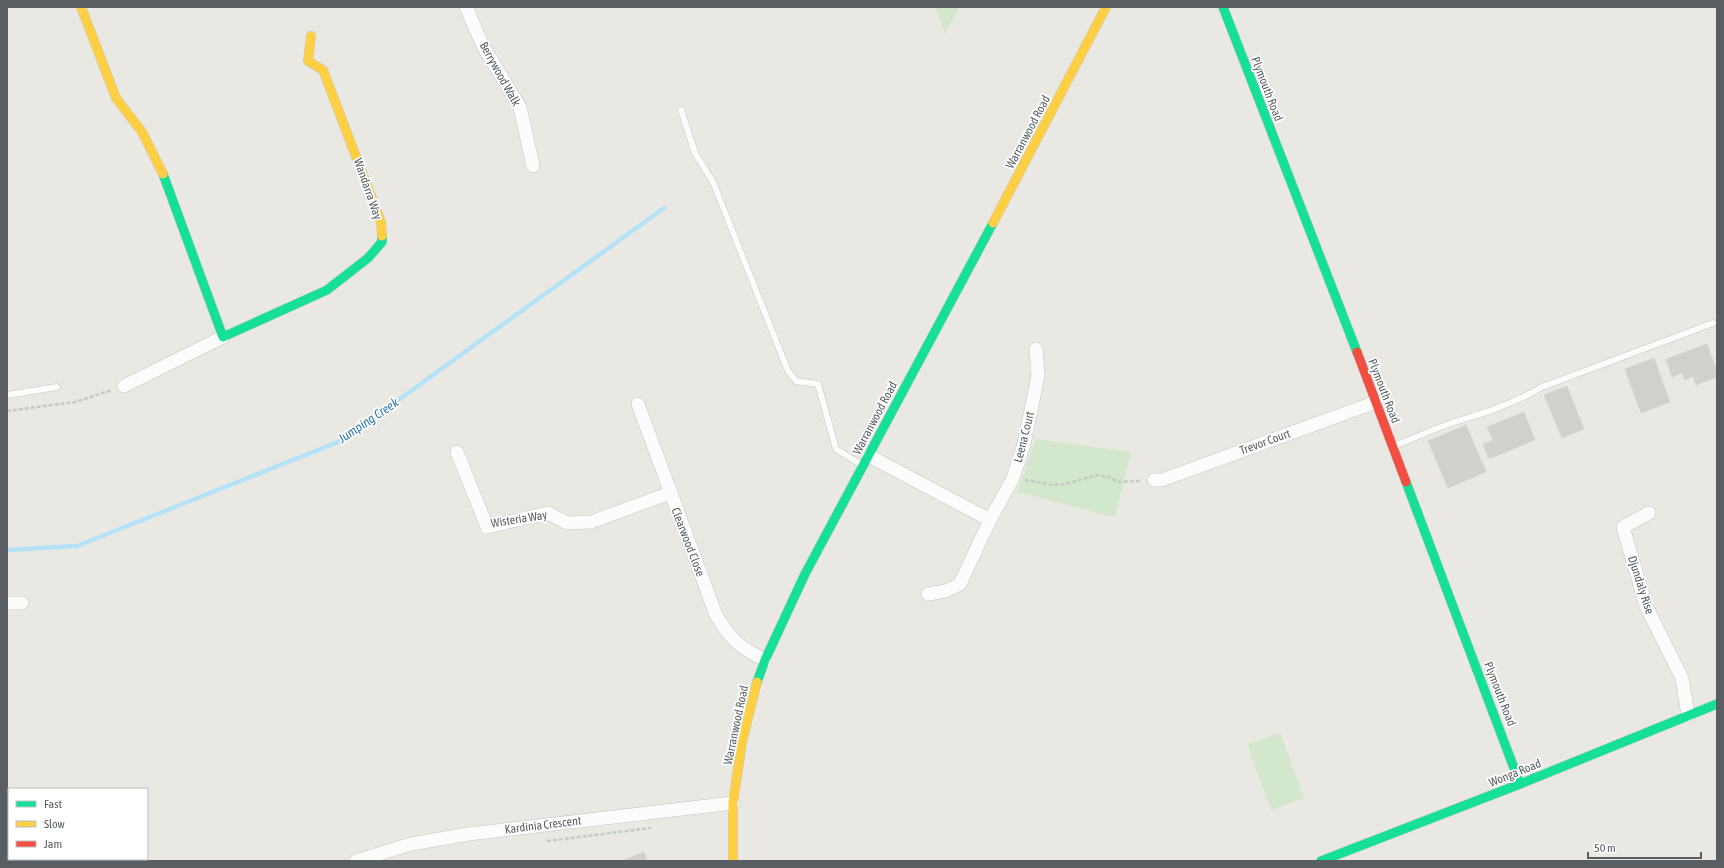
<svg xmlns="http://www.w3.org/2000/svg" width="1724" height="868" viewBox="0 0 1724 868" font-family="'Asap Condensed',sans-serif">
  <rect width="100%" height="100%" fill="#eae8e3"/>
  <path fill="#d2e7cc" d="M935 7H959L945 34Z
    M1036 439 1131 452 1115 517 1017 492Z
    M1280 733 1304 798 1271 810 1247 744Z"/>
  <g fill="none" stroke-linecap="round" stroke-linejoin="round">
    <path stroke="#b5e2f7" stroke-width="4.5" d="M7 550 77 546 343 440 664 208"/>
  </g>
  <path fill="#d1d0cd" stroke="#dad7d2" d="M1707 344 1717 371V377L1696 385 1693 376 1685 380 1682 373 1672 377 1666 359Z
    M1654 358 1670 402 1641 413 1625 369Z
    M1567 386 1584 429 1562 438 1544 395Z
    M1524 412 1535 440 1489 459 1483 444 1493 440 1487 427Z
    M1466 425 1486 472 1448 488 1428 441Z
    M644 852 647 861H621Z"/>
  <g fill="none" stroke-linecap="round" stroke-linejoin="round">
    <g stroke="#c6c6c6" stroke-width="7">
      <path id="lane" d="M681 110 695 153 713 182 788 371 796 381 818 384 836 449 862 465
        M7 395 57 387
        M1395 446C1416 437 1438 427 1461 420 1489 412 1517 402 1542 387L1713 323"/>
    </g>
    <g stroke="#c6c6c6" stroke-width="14">
      <path id="street" d="M466 7 483 46 520 107 533 166
        M124 386 223 337
        M638 404 716 615C731 640 739 647 765 660
        M457 452 487 527 548 513 567 523 591 522 670 493
        M869 456 990 520
        M1154 480H1162L1376 402
        M1649 513 1623 527 1646 606 1682 678 1688 715
        M928 594 946 591 960 584 990 520 1013 478 1024 444 1038 376 1036 349
        M7 603H22
        M356 861 411 844 469 834 733 803"/>
    </g>
    <g stroke="#c7c7c7" stroke-width="10">
      <path id="fast" d="M1223 7 1357 352
        M163 174 223 337 327 290 368 258 382 242V236
        M1406 482 1520 784
        M757 682 765 660 805 574 993 223
        M1321 861 1520 784 1717 704"/>
    </g>
    <g stroke="#c7c7c7" stroke-width="10">
      <path id="slow" d="M81 7 116 98 142 132 163 174
        M311 36 308 61 323 70 381 222 382 236
        M993 223 1106 7
        M733 861V803L742 742 757 682"/>
    </g>
    <g stroke="#c7c7c7" stroke-width="10">
      <path id="jam" d="M1357 352 1406 482"/>
    </g>
    <path stroke="#c4cbc7" stroke-width="2.5" stroke-dasharray="4 2" stroke-linecap="butt" d="M7 411 75 402 112 390
      M1025 480 1053 485 1065 484 1097 475 1109 477 1118 482 1141 481
      M547 841 651 828"/>
    <use href="#lane" stroke="#fcfcfb" stroke-width="6"/>
    <use href="#street" stroke="#fcfcfb" stroke-width="13"/>
    <use href="#fast" stroke="#16e098" stroke-width="9"/>
    <use href="#slow" stroke="#ffcf43" stroke-width="9"/>
    <use href="#jam" stroke="#f24e42" stroke-width="9"/>
  </g>
  <g text-anchor="middle" stroke-width="3.5" stroke-linejoin="round" paint-order="stroke">
    <g font-size="12" fill="#595e62" stroke="#fff">
      <text transform="translate(500 74) rotate(61)" y="4">Berrywood Walk</text>
      <text transform="translate(1267 89) rotate(69)" y="4">Plymouth Road</text>
      <text transform="translate(1028 132) rotate(-62)" y="4">Warranwood Road</text>
      <text transform="translate(368 189) rotate(71)" y="4">Wandarra Way</text>
      <text transform="translate(1384 391) rotate(69)" y="4">Plymouth Road</text>
      <text transform="translate(875 418) rotate(-62)" y="4">Warranwood Road</text>
      <text transform="translate(1024 437) rotate(-76)" y="4">Leena Court</text>
      <text transform="translate(1265 442) rotate(-20)" y="4">Trevor Court</text>
      <text transform="translate(519 519) rotate(-9)" y="4">Wisteria Way</text>
      <text transform="translate(688 542) rotate(69)" y="4">Clearwood Close</text>
      <text transform="translate(1641 585) rotate(72)" y="4">Djundaly Rise</text>
      <text transform="translate(1500 694) rotate(69)" y="4">Plymouth Road</text>
      <text transform="translate(736 725) rotate(-78)" y="4">Warranwood Road</text>
      <text transform="translate(1515 773) rotate(-22)" y="4">Wonga Road</text>
      <text transform="translate(543 825) rotate(-7)" y="4">Kardinia Crescent</text>
    </g>
    <g font-size="13" font-style="italic" fill="#337cae" stroke="#fff">
      <text transform="translate(368 420) rotate(-34)" y="5">Jumping Creek</text>
    </g>
  </g>
  <rect width="1724" height="868" fill="none" stroke="#595e62" stroke-width="16"/>
  <rect x="8" y="788" width="140" height="72" fill="#ffffff" stroke="#bdbfc0"/>
  <rect x="16" y="801" width="20" height="6" fill="#16e098" stroke="#bdbfc0"/>
  <text x="44" y="808" font-size="12" fill="#595e62">Fast</text>
  <rect x="16" y="821" width="20" height="6" fill="#ffcf43" stroke="#bdbfc0"/>
  <text x="44" y="828" font-size="12" fill="#595e62">Slow</text>
  <rect x="16" y="841" width="20" height="6" fill="#f24e42" stroke="#bdbfc0"/>
  <text x="44" y="848" font-size="12" fill="#595e62">Jam</text>
  <path d="M1588 852v6h113v-6" fill="none" stroke="#595e62" stroke-width="2"/>
  <text x="1594" y="852" font-size="12" fill="#595e62" stroke="#ffffff" stroke-width="3" paint-order="stroke">50 m</text>
</svg>
